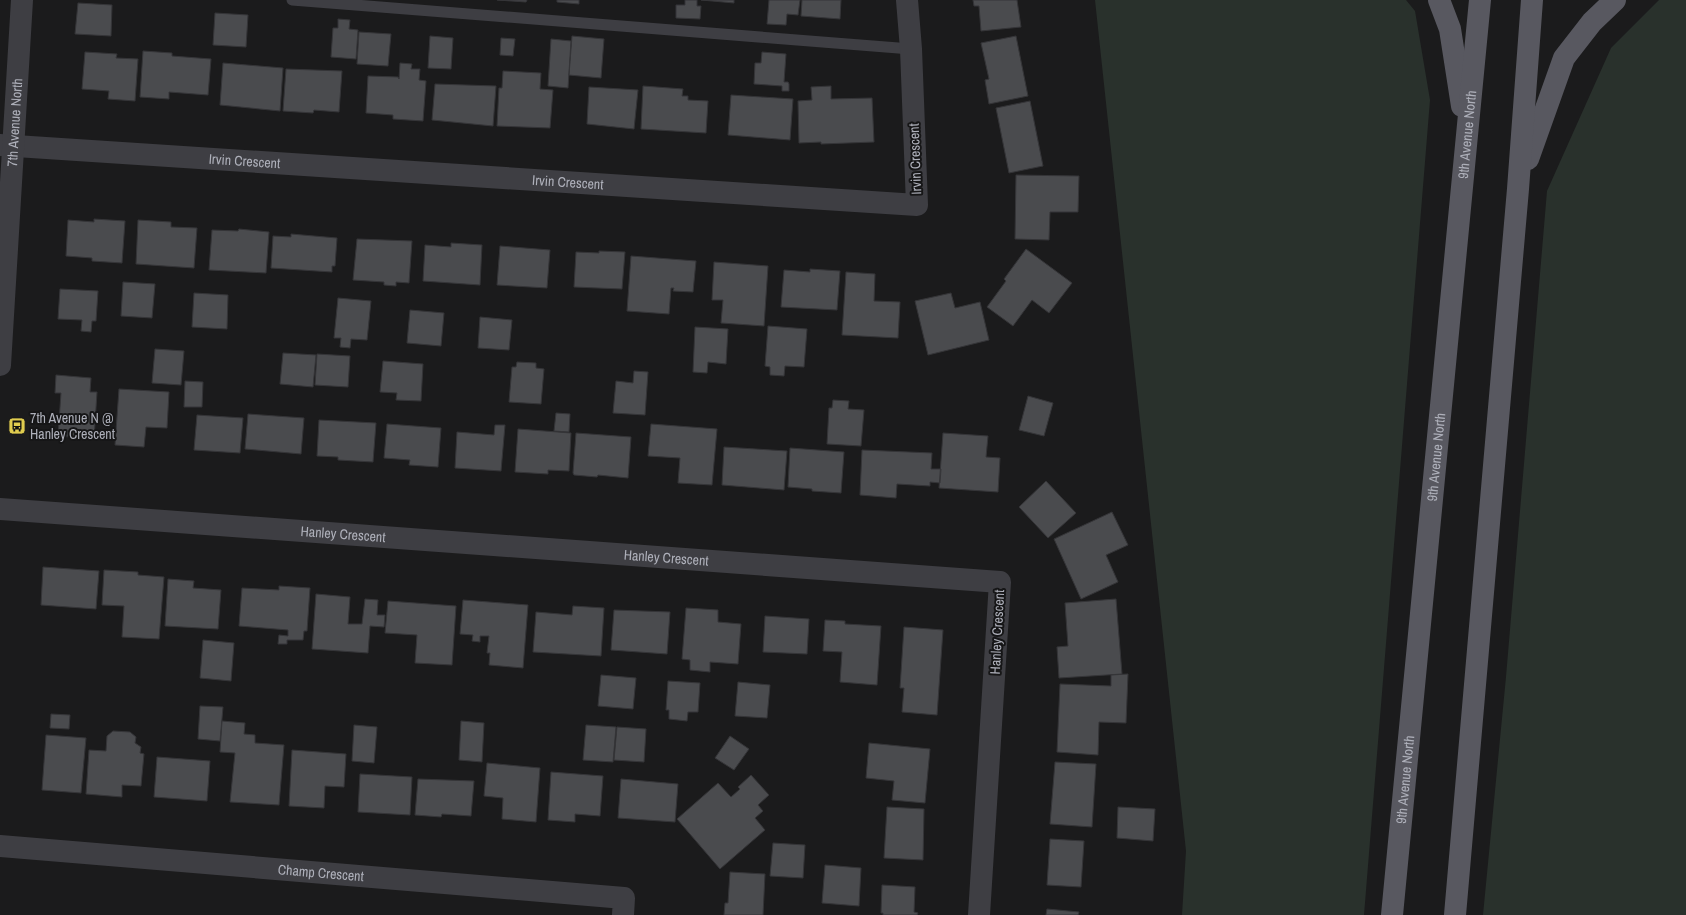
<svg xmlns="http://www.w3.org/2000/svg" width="1686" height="915" viewBox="0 0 1686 915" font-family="'Archivo Narrow',sans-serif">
  <rect width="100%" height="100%" fill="#1b1b1c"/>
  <path fill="#29312c" d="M1095 0H1406L1415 11 1430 100 1364 915H1182L1186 851Z
    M1659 0H1686V915H1483L1506 677 1547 191 1611 48Z"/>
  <path fill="#4a4b4e" stroke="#353538" d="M497 0H527L526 2Z
    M557 0H579V4L557 2Z
    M685 0H697V6H701L700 19 676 18V5H685Z
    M701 0H734V3Z
    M769 0H800L798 15 787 14 786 25 767 24Z
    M802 0H841L840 19 801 16Z
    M973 0H1017L1021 27 981 31 979 6H974Z
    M78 3 112 5 111 36 75 34Z
    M215 13 248 15 246 47 213 45Z
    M338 19 350 20 349 29 358 30 356 59 331 57 333 28H338Z
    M359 32 391 34 388 66 357 64Z
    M430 36 453 38 451 69 428 68Z
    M572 36 604 39 601 78 569 75Z
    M1016 36 1028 96 989 104 985 80 989 79 981 43Z
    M501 38 515 39 513 56 500 55Z
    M551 39 571 41 568 88 548 86Z
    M143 51 172 53V56L211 59 208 95 169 92V99L140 97Z
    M85 52 117 54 116 58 138 59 135 101 108 99 109 91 82 89Z
    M762 52 786 54 784 82H788L789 84V91H782V86L754 84 755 63H761Z
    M223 63 283 68 280 111 220 105Z
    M400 63 412 64 411 69H420L419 80 426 81 423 121 393 119V115L366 113 368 76 398 77 399 79Z
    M286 69 342 71 339 112 314 110 313 113 283 111Z
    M503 71 541 73 540 89 553 90 550 128 497 126 499 88H502Z
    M435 84 496 86 493 126 432 120Z
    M643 86 683 89 682 96H688V100L708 101 706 133 641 129Z
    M831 86V99L872 98 874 142 821 144V142L799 143 798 101 812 100 811 87Z
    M589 87 638 90 634 129 587 124Z
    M731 95 793 99 790 140 728 135Z
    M1030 101 1043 166 1009 173 996 108Z
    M1016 175 1079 176 1078 212H1050L1049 240 1015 239Z
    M94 219 125 221 122 263 92 261V258L66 256 68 220 94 222Z
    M138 220 171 222V227L197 228 194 268 136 264Z
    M239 229 269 232 266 273 209 270 212 230 238 231Z
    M291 234 337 238 335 266H332V272L271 268 273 236 291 237Z
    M357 239 412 241 409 283 396 282V286L384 285V282L353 280Z
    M451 243 482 245 480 285 423 281 425 245 451 247Z
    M500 246 550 250 547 288 497 285Z
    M1026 249 1072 283 1049 313 1032 300 1013 326 987 307 1006 281 1004 279Z
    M599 251 625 252 622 289 574 287 576 252 599 253Z
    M631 256 696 261 693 292 673 291 674 288H671L669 314 627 311Z
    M714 262 768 266 764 326 721 323 723 300H712Z
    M810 269 840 271 837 310 781 307 784 270 810 272Z
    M846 272 875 274 874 301 900 302 898 338 842 335Z
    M123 282 155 284 152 318 121 316Z
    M60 289 98 291 96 321H92L91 332 81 331 82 320 58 319Z
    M194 293 228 295 227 329 192 327Z
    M951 293 955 308 980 302 989 340 928 355 915 301Z
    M338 298 371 301 367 340 351 339 350 348 340 347 341 338H334Z
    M410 310 444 313 441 346 407 343Z
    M480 317 512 320 509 350 478 348Z
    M768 326 807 329 804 367 785 366 784 376 770 375V367L765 366Z
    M695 327 728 329 726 364 708 362 707 373 693 372Z
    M155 349 184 351 181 385 152 383Z
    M283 353 316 355 313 387 280 384Z
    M317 354 350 356 348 387 315 385Z
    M383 361 423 364 421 401 396 400 397 393 380 392Z
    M517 362 536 363V368L544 369 541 404 509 402 512 367H516Z
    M634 371 648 372 645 415 613 413 616 381 633 383Z
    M56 375 91 378 90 392H97L94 439 58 436 61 393H55Z
    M185 381 203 382 202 407H184Z
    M119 389 169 392 167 428 146 427 144 447 115 445Z
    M1028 396 1053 403 1044 436 1019 430Z
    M833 400 849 401 848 409 864 410 861 446 827 444 829 408H832Z
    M556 413 570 414 569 432 554 431Z
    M248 414 304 418 301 454 245 449Z
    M197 415 243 418 240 453 194 450Z
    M319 420 376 423 373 462 338 460V457L317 456Z
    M387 424 441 428 438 467 409 465 410 460 384 458Z
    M651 424 717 429 712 485 678 483 680 458 648 456Z
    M495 425H505L501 471 455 468 457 432 494 435Z
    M518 429 571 433 569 471 548 470V474L515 472Z
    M576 433 631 437 628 478 598 475 597 477 574 475 573 473Z
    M943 433 988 436 986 457 1000 458 998 492 939 488Z
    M724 447 787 451 784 490 722 485Z
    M790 448 844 452 841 493 812 491V489L788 487Z
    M862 450 932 453 931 469H941L940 483 930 482V486L897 484 896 498 860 495Z
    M1046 481 1076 513 1048 538 1019 507Z
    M1112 512 1128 545 1106 555 1118 582 1081 599 1054 539Z
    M43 567 99 571 96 609 41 605Z
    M104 570 138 572V575L164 577 159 639 122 637 124 606 102 605Z
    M168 579 194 581 193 588 221 590 218 629 165 626Z
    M279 586 310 588 307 631H304L303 640H287V644H278L279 635 288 636V630L239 626 242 588 279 590Z
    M316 594 350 597 348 624H362L365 599 378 600 377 615H385L384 627 370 626 368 653 312 649Z
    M1116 599 1122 674 1059 678 1057 647 1068 646 1065 603Z
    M463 600 528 605 523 668 489 665 490 653H487L489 636H480V642L472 641 473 635 460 634Z
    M388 601 456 606 452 665 415 663 417 635 385 633Z
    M573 606 604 608 601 656 533 652 536 612 572 615Z
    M686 608 718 610V622L741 624 738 664 710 662V672L690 670V660L682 659Z
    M614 610 670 612 667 654 611 650Z
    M765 616 809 619 807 654 763 652Z
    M825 620 845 621V624L881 626 877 685 840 682 842 652 823 651Z
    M904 627 943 630 937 715 902 712 904 688H900Z
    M203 640 234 643 231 681 200 678Z
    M1128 674 1126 723 1099 722 1098 755 1057 752 1060 684 1111 686V675Z
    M601 675 636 678 633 709 598 706Z
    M668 681 700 683 698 712H688L687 721 669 719V710H666Z
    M738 682 770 685 767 718 735 716Z
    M200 706 223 707 220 741 198 739Z
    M51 714 70 715 69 729 50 728Z
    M222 721 245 723 244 734 255 735V743L284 745 279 805 230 802 235 753 220 752Z
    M461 721 484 723 482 762 459 760Z
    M354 725 377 727 374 763 352 761Z
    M586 725 616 727 613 762 583 760Z
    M617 727 646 729 644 762 614 760Z
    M113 731 130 732 136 737 135 743 141 747 140 753 144 754 141 786 122 785V797L86 794 89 750 106 751 107 736Z
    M46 735 86 738 81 793 42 790Z
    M730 736 749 749 734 770 715 758Z
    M869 743 930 749 925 803 892 800 894 781 866 778Z
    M292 750 346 754 344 787 325 786 324 808 289 806Z
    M157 757 210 761 207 801 154 797Z
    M1055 762 1096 764 1092 827 1050 824Z
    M487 763 540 768 536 822 502 819 503 798 484 796Z
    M551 772 603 776 600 816 575 814V822L548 820Z
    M360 774 412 777 410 815 358 812Z
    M751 775 769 795 758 805 763 811 755 818 765 830 720 869 677 819 718 783 731 797 740 789 738 787Z
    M418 779 474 781 471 816 442 814 441 817 415 815Z
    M621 779 678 784 675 822 618 818Z
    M887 807 924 809 923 860 884 858Z
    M1118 807 1155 809 1153 841 1117 838Z
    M1050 839 1084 841 1081 887 1047 885Z
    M773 843 805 845 803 878 770 876Z
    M825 865 861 868 859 906 822 903Z
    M730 872 765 874 763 915H724L725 903H728Z
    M882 885 915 887 914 912 918 913 917 915H883V913H881Z
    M1047 909 1079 912 1078 915H1046Z"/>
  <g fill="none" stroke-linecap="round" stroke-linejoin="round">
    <path stroke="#3e3e43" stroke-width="11" d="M292 0 911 49"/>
    <g stroke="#3e3e43" stroke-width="22">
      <path id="s1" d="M0 145 917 205 911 49 907 0"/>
      <path id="s2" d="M0 509 1000 582 979 915"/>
      <path id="s3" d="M0 846 624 898 623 915"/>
    </g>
    <path stroke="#3e3e43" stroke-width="22" id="s4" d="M0 365 22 0"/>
    <g stroke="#585860" stroke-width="22">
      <path d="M1439 0 1450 29 1462 106"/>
      <path d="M1528 159 1564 58 1592 22 1615 0"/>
      <path id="s5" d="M1392 915 1480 0"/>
      <path d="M1455 915 1518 189 1532 0"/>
    </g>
  </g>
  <defs>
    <g id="bus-square" transform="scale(0.9)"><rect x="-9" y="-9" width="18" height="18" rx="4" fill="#e0cc4f" stroke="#161617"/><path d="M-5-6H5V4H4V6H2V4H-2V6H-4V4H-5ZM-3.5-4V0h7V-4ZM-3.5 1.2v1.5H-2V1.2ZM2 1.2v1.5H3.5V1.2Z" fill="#111"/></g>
  </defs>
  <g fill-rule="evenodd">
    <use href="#bus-square" x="17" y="426"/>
  </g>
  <g text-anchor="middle" stroke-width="4" stroke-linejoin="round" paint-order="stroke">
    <g font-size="14" fill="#aeb0ba" stroke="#161617">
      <text dy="5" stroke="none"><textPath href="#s4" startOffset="243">7th Avenue North</textPath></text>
      <text dy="5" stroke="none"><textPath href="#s5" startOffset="784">9th Avenue North</textPath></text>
      <text transform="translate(915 159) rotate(-92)" y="5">Irvin Crescent</text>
      <text dy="5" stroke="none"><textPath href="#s1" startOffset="245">Irvin Crescent</textPath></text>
      <text dy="5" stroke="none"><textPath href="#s1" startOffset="569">Irvin Crescent</textPath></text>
      <text dy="5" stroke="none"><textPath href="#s5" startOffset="460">9th Avenue North</textPath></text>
      <text dy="5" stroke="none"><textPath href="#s2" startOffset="344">Hanley Crescent</textPath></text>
      <text dy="5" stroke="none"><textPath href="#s2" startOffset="668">Hanley Crescent</textPath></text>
      <text transform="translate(997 632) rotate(-87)" y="5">Hanley Crescent</text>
      <text dy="5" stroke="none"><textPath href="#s5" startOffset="136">9th Avenue North</textPath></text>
      <text dy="5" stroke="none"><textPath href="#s3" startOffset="322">Champ Crescent</textPath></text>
    </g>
    <g font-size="14" fill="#aeb0ba" stroke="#161617" text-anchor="start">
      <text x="30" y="423">7th Avenue N @<tspan x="30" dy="16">Hanley Crescent</tspan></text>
    </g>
  </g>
</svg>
